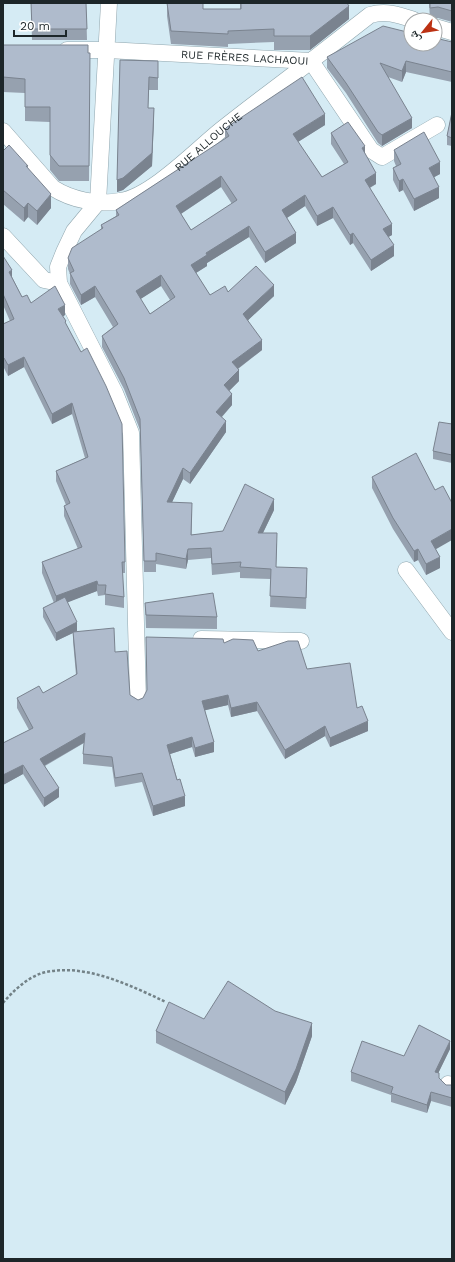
<svg xmlns="http://www.w3.org/2000/svg" width="455" height="1262" viewBox="0 0 455 1262" font-family="'Work Sans','Noto Naskh Arabic',sans-serif">
  <rect width="100%" height="100%" fill="#d5ebf4"/>
  <g fill="none" stroke-linecap="round" stroke-linejoin="round">
    <g stroke="#90a6ae" stroke-width="17">
      <g id="minor">
        <path d="M109 3 98 202 74 231 64 252 58 267 59 283 115 393 131 433 138 700"/>
        <path d="M435 27 452 32"/>
        <path id="s1" d="M67 50H107L311 61 370 15C386 10 399 15 414 20"/>
        <path id="s2" d="M3 131 53 188C72 200 97 205 120 201 151 197 196 150 221 130 251 106 281 84 311 61L371 150 382 157 437 125"/>
        <path d="M3 236 44 280 59 283"/>
        <path d="M406 570 452 632"/>
        <path d="M201 639 301 641"/>
        <path d="M448 1084 452 1085"/>
      </g>
    </g>
    <path stroke="#738287" stroke-width="2.5" stroke-dasharray="3 2" stroke-linecap="butt" d="M3 1003C13 991 27 978 42 973 84 962 129 985 166 1002"/>
    <use href="#minor" stroke="#fff" stroke-width="16"/>
  </g>
  <path fill="#96a1af" fill-rule="evenodd" d="M31 3H86L87 40H32Z
    M167 3 203 9H240V3H347L349 19 310 50H274V42L228 44V47L171 44 167 16Z
    M429 3H452V22L438 18 430 19Z
    M452 42V82L406 72 402 82 388 77 412 128 382 146 378 143 346 93 327 68V57Z
    M3 45 90 53 89 181H59L50 170V122L25 121V93L3 92Z
    M120 60 158 61V90H149L148 108 154 121 152 166 123 190 117 192Z
    M452 112V146L447 145V136Z
    M325 125 298 142 322 177 344 164 331 144V133L365 154 376 184 370 188 392 235 388 237 394 256 371 271 353 243 350 245 333 218 317 226 305 206 287 218 296 243 265 263 249 237 207 263V266L196 273 210 295 228 292 274 296 248 320 262 350 238 369 239 381 229 391 232 405 222 417 226 432 190 484 183 479 172 502 192 514 191 535 223 531 274 510 263 533 277 544 276 567 307 579 306 609 270 607 271 579 240 578V572L212 575 211 558 188 560 186 569 156 564V572H144L140 430 124 389 102 347V336L113 327 95 297 81 305 70 284V274L68 269V258L101 229V225L116 216V210L225 139V129ZM221 187 232 204 191 230 181 214ZM161 286 170 300 150 314 140 299Z
    M394 150 440 174 434 177 439 198 414 211 403 190 399 192 393 180V168L396 166 394 161Z
    M3 151 28 166V168L51 208 37 225 28 217 24 222 3 204Z
    M3 256 12 277 22 297 31 303 65 315 63 316 66 324 125 562V573H122L124 597V608L105 605V595L98 596 97 591 67 602 77 631 75 632 115 652 130 695 138 700 143 698 224 643 258 651 307 669 357 708 368 731 330 747 325 736 285 759 257 711 231 717 228 705 205 710 214 752 195 757 192 747 170 754 185 806 153 816 142 782 115 787 112 767 83 764V754L84 743 45 766 59 797 44 807 23 774 3 785V743L29 730 17 708V698L43 693 76 675 73 641V633L56 641 43 617V608L54 603 42 573V562L78 549 64 516V506L66 505 56 481V471L85 458 72 414 52 424 24 367 8 376 4 368 3 369V324L10 321 3 305Z
    M452 424V463L433 459V451Z
    M372 477 436 549 440 568 426 575 418 560 414 562 393 529 372 488Z
    M452 600V616L451 614V603Z
    M145 603 217 617V629L146 628Z
    M204 1019 312 1036 296 1082 285 1105 156 1043V1031Z
    M450 1049 438 1073 439 1078 446 1085H452V1107L431 1101 427 1113 391 1102V1095L351 1081V1072L404 1056Z"/>
  <path fill="#7a838f" d="M349 6V19L310 50V36Z
    M406 61V72L402 82V71Z
    M154 108 152 166 123 190 117 192V180Z
    M325 114V125L293 145V134Z
    M412 118V128L382 146V135Z
    M365 146V157L362 148Z
    M440 162V174L429 180V168Z
    M376 173V184L365 190V180Z
    M221 176V187L176 217V206Z
    M403 179V190L399 192V181Z
    M439 187V198L414 211V199Z
    M51 194V208L37 225V211Z
    M305 195V206L282 221V210Z
    M28 203V217L24 222V208Z
    M333 207V218L317 226V216Z
    M392 224V235L383 240V229Z
    M249 226V237L207 263V266L191 276V265L206 253Z
    M296 233V243L265 263V252Z
    M353 233V243L350 245V235Z
    M394 245V256L371 271V260Z
    M12 270V280L9 272Z
    M161 275V286L136 302V291Z
    M274 285V296L243 325V314Z
    M95 286V297L81 305V295Z
    M65 305V315L58 320V309Z
    M262 340V350L232 373V362Z
    M24 357V367L8 376V365Z
    M4 358V368L3 369V359Z
    M239 370V381L224 396V385Z
    M232 394V405L216 423V412Z
    M72 403V414L52 424V414Z
    M226 421V432L190 484V473Z
    M183 468V479L167 513V502Z
    M274 499V510L258 543V533Z
    M192 503V514L191 546V535Z
    M452 529V540L431 552V541Z
    M188 549V560L186 569V559Z
    M418 549V560L414 562V551Z
    M440 557V568L426 575V564Z
    M97 581V591L56 607V596Z
    M77 622V631L56 641V633Z
    M228 695V705L202 711V701Z
    M257 702V711L231 717V708Z
    M368 721V731L330 747V738Z
    M325 726V736L285 759V750Z
    M85 733V742L40 768V759Z
    M192 737V747L167 755V745Z
    M214 742V752L195 757V748Z
    M23 765V774L3 785V775Z
    M59 788V797L44 807V798Z
    M185 796V806L153 816V806Z
    M312 1023V1036L296 1082 285 1105V1092Z
    M450 1041V1049L435 1080V1072Z
    M431 1092V1101L427 1113V1105Z"/>
  <path fill="#afbbcc" stroke="#7a838f" fill-rule="evenodd" d="M31 3H86L87 29H32Z
    M167 3H203V9H241V3H347L349 6 310 36H274V29L228 31V34L171 31Z
    M430 3H452V11L438 7 430 8Z
    M383 26 411 33V44H435V38L452 42V72L406 61 402 71 380 63 412 118 382 135 378 132 346 83 327 57Z
    M3 45H88V53H90L89 166H59L50 155V107H25V79L3 77Z
    M120 60 158 61V78L149 77 148 108H154L152 153 123 178 117 180Z
    M302 77 325 114 293 134 322 177 348 162 331 133 348 122 365 146 362 148 376 173 365 180 392 224 383 229 394 245 371 260 353 233 350 235 333 207 317 216 305 195 282 210 296 233 265 252 249 226 206 253 207 255 191 265 210 295 225 286 228 292 256 266 274 285 243 314 262 340 232 362 239 370 224 385 232 394 216 412 226 421 190 473 183 468 167 502 192 503 191 535 223 531 245 484 274 499 258 533H277L276 567 307 568 306 598 270 596 271 569 240 567 241 562 212 564 211 548 188 549 186 559 156 553V561H144L140 419 124 378 102 336 118 324 95 286 81 295 70 273 74 271 68 258 72 248 103 228 101 225 119 215 116 210 229 136 225 129 227 127ZM221 176 237 200 191 230 176 206ZM161 275 175 297 150 314 136 291Z
    M452 112V138L447 136Z
    M424 132 440 162 429 168 439 187 414 199 403 179 399 181 393 168 401 164 394 150Z
    M9 145 28 166H26L51 194 37 211 28 203 24 208 3 190V151Z
    M3 256 12 270 9 272 22 297 27 295 31 303 55 286 65 305 58 309 66 321 65 322 81 352 87 348 106 386 122 424 125 562H122L124 597 105 594 106 585H98L97 581 56 596 42 562 82 547 64 506 70 503 56 471 88 457 72 403 52 414 24 357 8 365 4 358 3 359V324L14 319 3 294Z
    M439 422 452 424V455L433 451Z
    M416 453 435 490 443 486 452 503V529L431 541 440 557 426 564 418 549 414 551 393 518 372 477Z
    M213 593 217 617 146 615 145 603Z
    M65 597 77 622 56 633 43 608Z
    M114 628 115 652 127 651 130 695 138 700 143 698 147 690 146 637 223 639 224 643 233 639 253 640 258 651 288 641H298L307 669 350 663 357 708 362 706 368 721 330 738 325 726 285 750 257 702 231 708 228 695 202 701 214 742 195 748 192 737 167 745 177 780 180 779 185 796 153 806 142 773 115 778 112 757 83 754 85 733 40 759 59 788 44 798 23 765 3 775V743L33 728 17 698 39 686 43 693 77 674 73 632Z
    M228 981 275 1011 312 1023 296 1069 285 1092 156 1031 169 1002 204 1019Z
    M419 1025 450 1041 435 1072 439 1073V1078L446 1085H452V1098L431 1092 427 1105 391 1093 393 1087 351 1072 362 1041 404 1056Z"/>
  <g text-anchor="middle" stroke-width="3.5" stroke-linejoin="round" paint-order="stroke">
    <g font-size="11" fill="#1d2629" stroke="#fff">
      <text dy="4" stroke="none"><textPath href="#s1" startOffset="178">RUE FRÈRES LACHAOUI</textPath></text>
      <text dy="4" stroke="none"><textPath href="#s2" startOffset="253">RUE ALLOUCHE</textPath></text>
    </g>
  </g>
  <rect width="455" height="1262" fill="none" stroke="#1d2629" stroke-width="8"/>
  <g transform="translate(423 32) rotate(240)"><circle r="19" fill="#ffffff" stroke="#a5a8a9"/>
  <path d="M0-3L7 15L0 10L-7 15Z" fill="#bc3113"/>
  <text y="-6" font-size="11" font-weight="bold" text-anchor="middle" fill="#1d2629">ش</text>
  </g>
  <path d="M14 30v6h52v-6" fill="none" stroke="#1d2629" stroke-width="2"/>
  <text x="20" y="30" font-size="12" fill="#1d2629" stroke="#ffffff" stroke-width="3" paint-order="stroke">20 m</text>
</svg>
